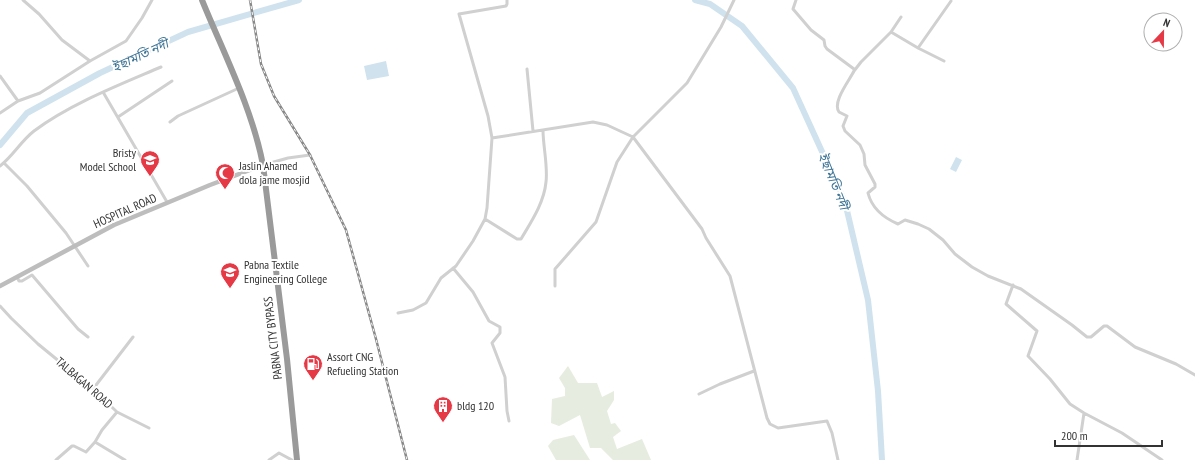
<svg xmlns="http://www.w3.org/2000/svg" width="1195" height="460" viewBox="0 0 1195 460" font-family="'PT Sans Narrow','Noto Sans Bengali',sans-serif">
  <rect width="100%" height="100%" fill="#fff"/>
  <path fill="#e6ecdf" d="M568 366 578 383H597L602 397 614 391V400L607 411 611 424 615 423 621 431 613 437 617 449 642 439 651 460H613L601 448H590L580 415 559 426 551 423 552 399 565 396V388L559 378Z
    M574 435 590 460H556L548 446 553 440Z"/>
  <path fill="#cfe2ee" d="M386 61 389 76 367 80 364 66Z
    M956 157 962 160 956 172 950 169Z"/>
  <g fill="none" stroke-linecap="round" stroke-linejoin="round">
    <path stroke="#cfe2ee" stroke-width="6" d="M695 0 710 4 742 26 793 88 845 202 868 300 878 391 882 460
      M0 145 27 113 100 73 188 32 299 0"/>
    <path stroke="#d0d0d0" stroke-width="3" d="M23 0 39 14 62 40 90 61
      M796 0 793 9 811 30 824 40 825 46 827 49 854 69V71C849 81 832 102 839 112L847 116 843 126 845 131 860 145 864 154 865 165 875 184V187L868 193C872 209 884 218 898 224L905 220 918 224 929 229 943 240 955 254 972 267 988 276 1021 289 1072 325 1087 337H1091L1104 326H1107L1135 347 1176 364 1195 375
      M891 32 918 48 944 61
      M918 48 951 1
      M527 69 533 131
      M854 71 861 62 891 32 901 17
      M0 76 18 101
      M103 92 167 202
      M0 113 18 101 40 93 90 61 126 41 142 18 152 0
      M118 117 172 81
      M170 122 178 116 239 88
      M492 138 593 122 607 125 633 137 702 229 706 238 730 276 767 418 770 424 778 428 827 421 832 433 838 460
      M4 163 27 186 66 233 88 266
      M263 165 288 158 310 155
      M0 166C13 156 21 141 34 131 70 104 119 85 161 67
      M485 219 517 239H521C531 222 544 203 546 182 548 166 543 146 543 130
      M453 268 473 292 489 321 500 327V333L492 343 505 377 507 411 509 421
      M17 277 19 281H22L32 275 78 329 88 337
      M1013 285 1006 304 1037 331 1028 356 1050 379 1070 404 1084 413 1122 433 1162 460
      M555 286V269L596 222 617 162 633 137 687 83 721 27 734 0
      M0 306 11 318 38 344 93 389 117 412 102 430 95 442 125 460
      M398 313 413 310 426 303 441 278 456 266 473 241 485 219 487 208 492 138 488 116 459 14 506 6 507 4V0
      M93 389 133 337
      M699 394 720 384 754 371
      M117 412 149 428
      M56 460 72 446H74L86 452 95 442
      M269 460 279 453 292 460
      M1077 460 1084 413"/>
    <path stroke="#bdbdbd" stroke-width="4.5" d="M0 286 114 225 210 185 263 165"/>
    <path stroke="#9a9a9a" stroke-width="6" d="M202 0C224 54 252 108 263 165L287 359 297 460"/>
    <g stroke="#888" stroke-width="2.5">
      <path id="rail" d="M250 0 261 64 274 96 310 155 346 230 376 339 407 460"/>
    </g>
    <use href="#rail" stroke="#fff" stroke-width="1" stroke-dasharray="3" stroke-linecap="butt"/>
  </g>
  <defs>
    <g id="school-pin" transform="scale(1)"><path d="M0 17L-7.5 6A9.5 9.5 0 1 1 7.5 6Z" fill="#e63946" stroke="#fff"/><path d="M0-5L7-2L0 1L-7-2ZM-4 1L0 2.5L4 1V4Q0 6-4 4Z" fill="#fff"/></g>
    <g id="mosque-pin" transform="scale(1)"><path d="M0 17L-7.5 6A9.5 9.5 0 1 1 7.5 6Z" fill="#e63946" stroke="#fff"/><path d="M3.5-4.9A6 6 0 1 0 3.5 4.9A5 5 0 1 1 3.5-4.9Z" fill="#fff"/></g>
    <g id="university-pin" transform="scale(1)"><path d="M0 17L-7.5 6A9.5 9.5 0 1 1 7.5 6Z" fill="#e63946" stroke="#fff"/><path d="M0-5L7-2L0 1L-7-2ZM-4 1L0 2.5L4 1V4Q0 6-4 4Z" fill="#fff"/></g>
    <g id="fuel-pin" transform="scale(1)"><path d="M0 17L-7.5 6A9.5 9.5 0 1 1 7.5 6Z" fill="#e63946" stroke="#fff"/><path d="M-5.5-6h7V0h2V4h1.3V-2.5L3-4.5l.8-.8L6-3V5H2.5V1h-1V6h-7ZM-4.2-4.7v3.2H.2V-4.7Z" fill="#fff"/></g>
    <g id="building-pin" transform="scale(1)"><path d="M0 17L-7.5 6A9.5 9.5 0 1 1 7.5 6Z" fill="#e63946" stroke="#fff"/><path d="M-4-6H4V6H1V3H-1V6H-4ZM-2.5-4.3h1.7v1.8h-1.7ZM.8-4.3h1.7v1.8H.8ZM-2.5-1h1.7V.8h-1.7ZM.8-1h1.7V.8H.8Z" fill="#fff"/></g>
  </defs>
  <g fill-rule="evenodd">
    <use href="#school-pin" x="150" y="160"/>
    <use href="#mosque-pin" x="225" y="173"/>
    <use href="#university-pin" x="230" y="272"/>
    <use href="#fuel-pin" x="313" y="364"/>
    <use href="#building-pin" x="443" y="406"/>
  </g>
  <g text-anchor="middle" stroke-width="4" stroke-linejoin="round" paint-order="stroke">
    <g font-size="12" fill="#333" stroke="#fff" text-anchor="start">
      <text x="136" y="157" text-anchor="end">Bristy<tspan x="136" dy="14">Model School</tspan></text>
      <text x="239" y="170">Jaslin Ahamed<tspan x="239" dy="14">dola jame mosjid</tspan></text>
      <text x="244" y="269">Pabna Textile<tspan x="244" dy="14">Engineering College</tspan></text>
      <text x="327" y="361">Assort CNG<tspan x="327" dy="14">Refueling Station</tspan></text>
      <text x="457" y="410">bldg 120</text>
    </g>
    <g font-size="12" fill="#333" stroke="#fff">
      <text transform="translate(125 211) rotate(-24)" y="4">HOSPITAL ROAD</text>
      <text transform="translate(273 338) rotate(-97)" y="4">PABNA CITY BYPASS</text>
      <text transform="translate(84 383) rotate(41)" y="4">TALBAGAN ROAD</text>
    </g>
    <g font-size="13" font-style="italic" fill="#3f7597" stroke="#fff">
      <text transform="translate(140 55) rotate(-25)" y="5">ইছামতি নদী</text>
      <text transform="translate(834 181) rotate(68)" y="5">ইছামতি নদী</text>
    </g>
  </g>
  <g transform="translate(1163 32) rotate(22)"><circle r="19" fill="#ffffff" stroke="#adadad"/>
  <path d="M0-3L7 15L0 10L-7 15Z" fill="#e63946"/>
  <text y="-6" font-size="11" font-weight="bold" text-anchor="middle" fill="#333333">N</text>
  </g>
  <path d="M1055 440v6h107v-6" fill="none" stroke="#333333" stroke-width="2"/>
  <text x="1061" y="440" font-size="12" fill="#333333" stroke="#ffffff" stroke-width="3" paint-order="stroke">200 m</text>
</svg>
